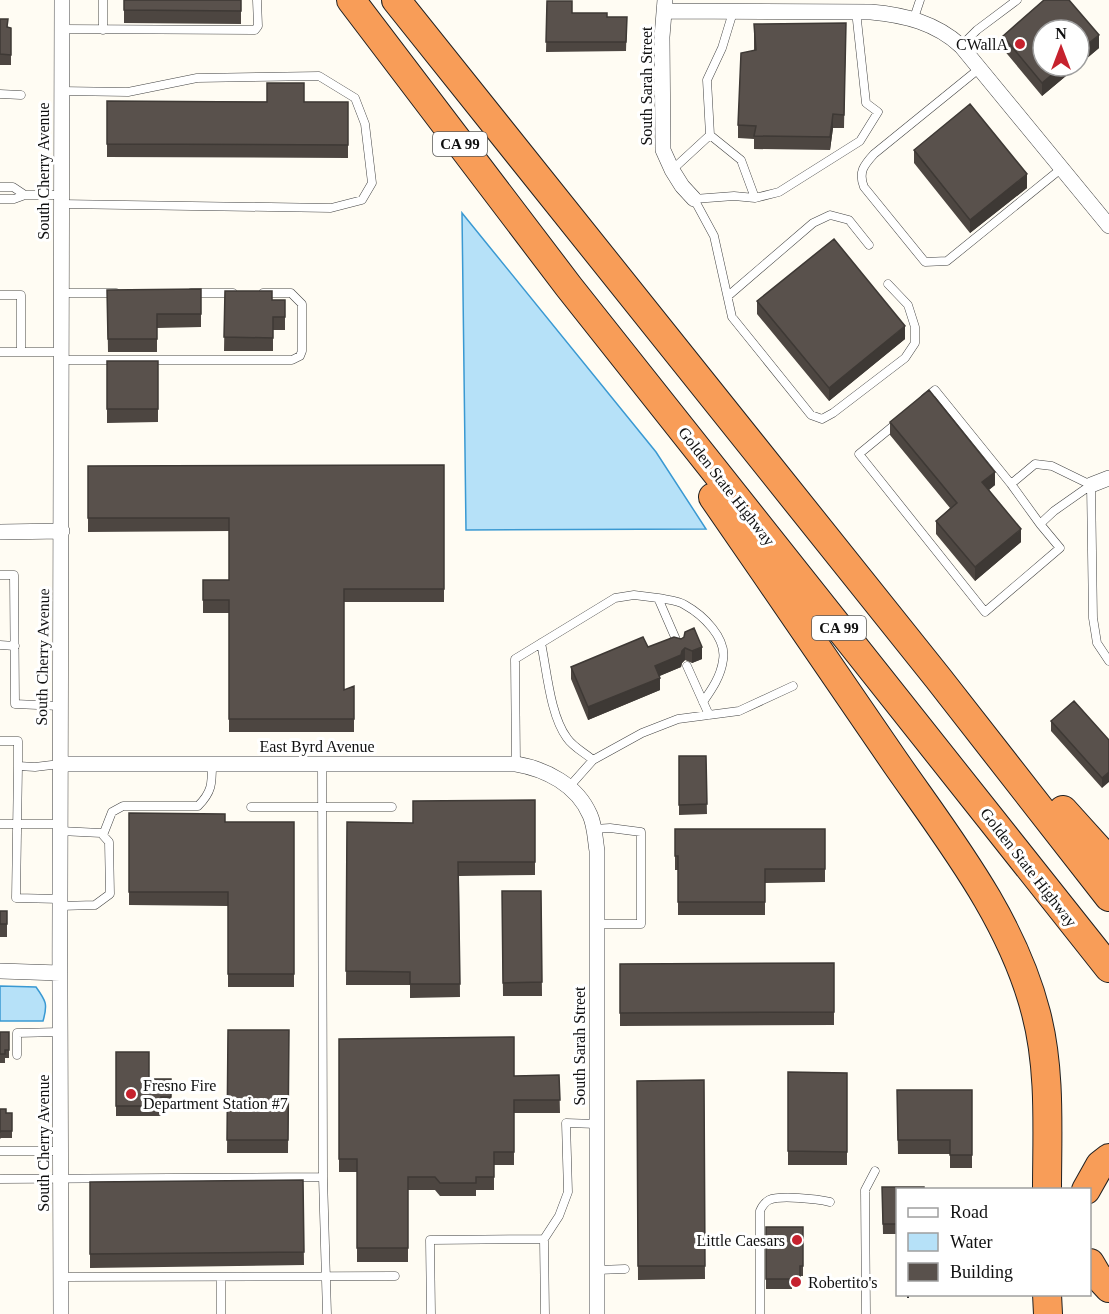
<svg xmlns="http://www.w3.org/2000/svg" width="1109" height="1314" viewBox="0 0 1109 1314" font-family="Georgia,serif">
  <rect width="100%" height="100%" fill="#fffcf3"/>
  <path fill="#b6e1f8" stroke="#3a99d2" stroke-width="1.5" d="M462 213 656 452 706 529 466 530Z
    M0 986 36 987C46 1001 48 1004 43 1021H0Z"/>
  <g fill="none" stroke-linecap="round" stroke-linejoin="round">
    <g stroke="#434343" stroke-width="9">
      <path id="service" d="M103 0V30
        M733 12 722 48 707 80 710 135 741 160 755 198 779 192 860 141 878 112 866 103 856 11
        M914 18 920 0
        M62 29 255 30 258 26 257 0
        M961 46 977 30 1017 0
        M980 68 874 154C864 165 858 172 864 187L925 262 947 261 1062 168
        M0 94 21 95
        M672 170 710 135
        M0 187H13L25 195
        M755 198 734 196 694 199 714 236 732 317 811 415 822 419 833 413 905 358 915 343V327L908 305 888 284
        M0 199H14L25 195H61
        M61 204 331 208 362 200 372 183 365 124 355 98 319 76 197 78 128 92 61 91
        M61 293H116
        M191 293H233
        M0 295H21V352
        M728 296 813 223 830 215 849 220 869 245
        M0 352H61
        M61 360H292L300 356 302 351V304L291 293H263
        M925 398 935 390 1011 484 1040 524
        M898 422 859 454 985 612 1060 548 1040 524 1054 511 1091 485
        M1011 484 1035 464 1052 466 1091 485
        M1091 485 1093 618 1097 643 1109 661
        M0 575H14L15 704 60 706
        M658 598C667 600 678 600 685 605 703 615 727 638 723 660 721 676 712 689 703 702
        M541 643C547 671 550 715 567 738 573 747 585 753 593 760
        M0 645 15 646
        M687 666 709 715
        M0 741H18V766
        M60 764 35 767 18 766 16 898 60 899
        M516 764 515 659 615 598 634 595 658 598 678 644
        M569 787 593 760 642 733 678 719 739 711 793 686
        M251 807H392
        M0 824H60
        M594 829 610 828 641 832V924H597
        M60 831 101 833 109 842 110 894 95 905 60 906
        M103 835 112 812 123 806H198C212 792 212 784 212 764
        M17 1055V1033L60 1032
        M0 1151H61
        M323 1177 327 1314
        M0 1179 323 1177 322 764
        M544 1239 559 1216 568 1192 566 1123 597 1124
        M597 1270 625 1269
        M61 1277 395 1276
        M221 1277V1314
        M431 1314 430 1240 544 1239 545 1314
        M760 1314V1211C762 1206 764 1203 769 1200 780 1195 817 1199 830 1202
        M866 1314 865 1190 875 1171"/>
    </g>
    <g stroke="#434343" stroke-width="16">
      <path id="minor" d="M665 0 662 37 663 150 672 170 682 186 694 199
        M665 11 871 12C905 15 936 23 961 46L1109 226
        M1091 485 1109 478
        M0 532 62 531
        M60 764H516C546 769 577 785 590 815 595 826 595 839 597 851V1314
        M0 971 60 973
        M61 1314C58 876 62 438 62 0"/>
    </g>
    <g stroke="#212121" stroke-width="30">
      <path id="motorway" d="M351 0 569 287 1109 968
        M396 0 938 678 1109 897
        M713 497C774 585 834 673 895 762 950 841 1012 919 1036 1013 1051 1070 1047 1132 1047 1190
        M1063 810 1109 861
        M1086 1190 1100 1165 1109 1158
        M1090 1263 1097 1275 1109 1288
        M1047 1294 1048 1314"/>
    </g>
    <path stroke="#323232" stroke-width="2" stroke-dasharray="6 3" stroke-linecap="butt" d="M908 1298V1294"/>
    <use href="#service" stroke="#fff" stroke-width="8"/>
    <use href="#minor" stroke="#fff" stroke-width="15"/>
    <use href="#motorway" stroke="#f89d58" stroke-width="28"/>
  </g>
  <path fill="#4d4641" d="M124 0H241V24L124 23Z
    M547 1 572 13 607 17H627L626 51 546 52Z
    M0 19 8 27 11 28V65H0Z
    M846 23 844 128H833L830 150 754 149V139L738 138V125L754 50V24Z
    M1003 36 1099 48 1042 96 1003 49Z
    M107 101 348 102V158L107 157Z
    M914 150 1027 188 970 233 914 163Z
    M201 289V327L157 328V352H108L107 290Z
    M225 291 272 300H285V330H273V351H224Z
    M757 301 905 339 829 401 757 314Z
    M107 361H158V422L107 423Z
    M890 422 995 485 989 490 1021 542 975 581 936 534V521L950 508 890 435Z
    M444 465V602H344V690L354 686V732H229V613H203V580H229V531L88 532V466Z
    M681 639 702 659 692 663 685 660 682 663 681 667 659 676 660 690 588 720 571 679V667Z
    M1051 721 1109 740 1102 788 1051 731Z
    M679 756H706L707 814 679 815Z
    M535 800V875L459 876 460 997 410 998V985H346L347 822 413 823Z
    M129 813 225 822H294V987H228V906L129 905Z
    M675 829H825V882L765 883V915H678V870H675Z
    M502 891H541L542 996H503Z
    M0 911H7V937H0Z
    M834 963V1025L620 1026V964Z
    M228 1030H289L288 1153H227Z
    M0 1032H9V1058H5V1063H0Z
    M339 1039 514 1076 559 1075 560 1113H514V1165H494V1190H476V1196H440L435 1190H408V1262H357V1172H339Z
    M116 1052 149 1079H171V1107H161V1116H116Z
    M788 1072 847 1073V1165H788Z
    M704 1080 705 1279 638 1280 637 1081Z
    M897 1090H972V1168H950V1154H898Z
    M0 1109 6 1113H12V1138H1L0 1139Z
    M303 1180 304 1265 90 1268V1182Z
    M882 1187 897 1190V1234H883Z
    M766 1227H803V1276H800V1287H792V1289H766Z"/>
  <path fill="#3e3935" d="M1099 35V48L1079 65V51Z
    M1062 66H1078L1042 96V83Z
    M833 114V128L830 150V137Z
    M1027 174V188L970 233V220Z
    M905 326V339L829 401V388Z
    M995 472V485L982 495V482Z
    M1021 529V542L975 581V567Z
    M702 647V659L692 663V651Z
    M685 648V660L682 663 681 667 655 678V666Z
    M660 678V690L588 720V707Z
    M1109 772V782L1102 788V778Z"/>
  <path fill="#59514c" stroke="#3e3935" stroke-width="1.5" d="M124 0H241V11L124 10Z
    M1044 0H1069L1099 35 1079 51V30H1043V66H1062L1042 83 1003 36Z
    M547 1H572V13H607V17H627L626 42H546Z
    M0 19H8L7 27 11 28V55L0 54Z
    M846 23 844 115 833 114 830 137 754 136 756 126 738 125 741 53 756 50 754 24Z
    M267 83H304V102H348V145L107 144V101L267 102Z
    M970 104 1027 174 970 220 914 150Z
    M834 239 905 326 829 388 757 301Z
    M201 289V314H157V339H108L107 290Z
    M225 291H272V300H285V317H273V338L224 337Z
    M107 361H158V409H107Z
    M929 390 995 472 982 482 1021 529 975 567 936 521 957 503 890 422Z
    M444 465V589H344V690L354 686V719H229V600H203V580H229V518H88V466Z
    M694 628 702 647 692 651 685 648 682 651 681 655 655 666 660 678 588 707 571 667 643 637 648 647 674 637 681 639 684 637 685 632Z
    M1074 701 1109 740V772L1102 778 1051 721Z
    M679 756H706L707 804 679 805Z
    M535 800V862H458L460 984H410V972L346 971 347 822 413 823V801Z
    M129 813 225 814V822H294V974H228V892H129Z
    M675 829H825V869H765V902H678V856H675Z
    M502 891H541L542 982 503 983Z
    M0 911H7V924H0Z
    M834 963V1012L620 1013V964Z
    M228 1030H289L288 1140H227Z
    M0 1032H9V1050H5V1054H0Z
    M514 1037V1076L559 1075 560 1100H514V1152H494V1177H476V1183H440L435 1177H408V1248H357V1159H339V1039Z
    M116 1052H149V1079H171V1097H161V1106H116Z
    M788 1072 847 1073V1152L788 1151Z
    M704 1080 705 1266H638L637 1081Z
    M897 1090H972V1155H950V1140H898Z
    M0 1109H6V1113H12V1131H1L0 1132Z
    M303 1180 304 1252 90 1254V1182Z
    M882 1187H924V1190H897V1224H883Z
    M766 1227H803V1266H800V1277H792V1279H766Z"/>
  <g fill="#c6222e" stroke="#fff" stroke-width="2">
    <circle cx="1020" cy="44" r="6"/>
    <circle cx="131" cy="1094" r="6"/>
    <circle cx="797" cy="1240" r="6"/>
    <circle cx="796" cy="1282" r="6"/>
  </g>
  <g text-anchor="middle" stroke-width="6" stroke-linejoin="round" paint-order="stroke">
    <g fill="#fff" stroke="#585858" stroke-width="1.5">
      <rect x="433" y="132" width="54" height="24" rx="4.5"/>
      <rect x="812" y="616" width="54" height="24" rx="4.5"/>
    </g>
    <g font-size="15" font-weight="bold" fill="#101010">
      <text x="460" y="149">CA 99</text>
      <text x="839" y="633">CA 99</text>
    </g>
    <g font-size="16" fill="#101010" stroke="#fff" text-anchor="end">
      <text x="1008" y="50">CWallA</text>
      <text x="143" y="1091" text-anchor="start">Fresno Fire<tspan x="143" dy="18">Department Station #7</tspan></text>
      <text x="785" y="1246">Little Caesars</text>
      <text x="808" y="1288" text-anchor="start">Robertito's</text>
    </g>
    <g font-size="16" fill="#101010" stroke="#fff">
      <text transform="translate(646 86) rotate(-90)" y="6">South Sarah Street</text>
      <text transform="translate(43 171) rotate(-90)" y="6">South Cherry Avenue</text>
      <text transform="translate(727 486) rotate(52)" y="6">Golden State Highway</text>
      <text transform="translate(42 657) rotate(-89)" y="6">South Cherry Avenue</text>
      <text x="317" y="752">East Byrd Avenue</text>
      <text transform="translate(1029 867) rotate(52)" y="6">Golden State Highway</text>
      <text transform="translate(579 1046) rotate(-90)" y="6">South Sarah Street</text>
      <text transform="translate(43 1143) rotate(-90)" y="6">South Cherry Avenue</text>
    </g>
  </g>
  <rect x="896" y="1188" width="195" height="108" fill="#ffffff" stroke="#9f9f9f" stroke-width="1.5"/>
  <rect x="908" y="1208" width="30" height="9" fill="#ffffff" stroke="#9f9f9f" stroke-width="1.5"/>
  <text x="950" y="1218" font-size="18" fill="#101010">Road</text>
  <rect x="908" y="1233" width="30" height="18" fill="#b6e1f8" stroke="#9f9f9f" stroke-width="1.5"/>
  <text x="950" y="1248" font-size="18" fill="#101010">Water</text>
  <rect x="908" y="1263" width="30" height="18" fill="#59514c" stroke="#9f9f9f" stroke-width="1.5"/>
  <text x="950" y="1278" font-size="18" fill="#101010">Building</text>
  <g transform="translate(1061 48)"><circle r="28" fill="#ffffff" stroke="#9f9f9f" stroke-width="1.5"/>
  <path d="M0-4.5L10 22L0 15L-10 22Z" fill="#c6222e"/>
  <text y="-9" font-size="16" font-weight="bold" text-anchor="middle" fill="#101010">N</text>
  </g>
</svg>
